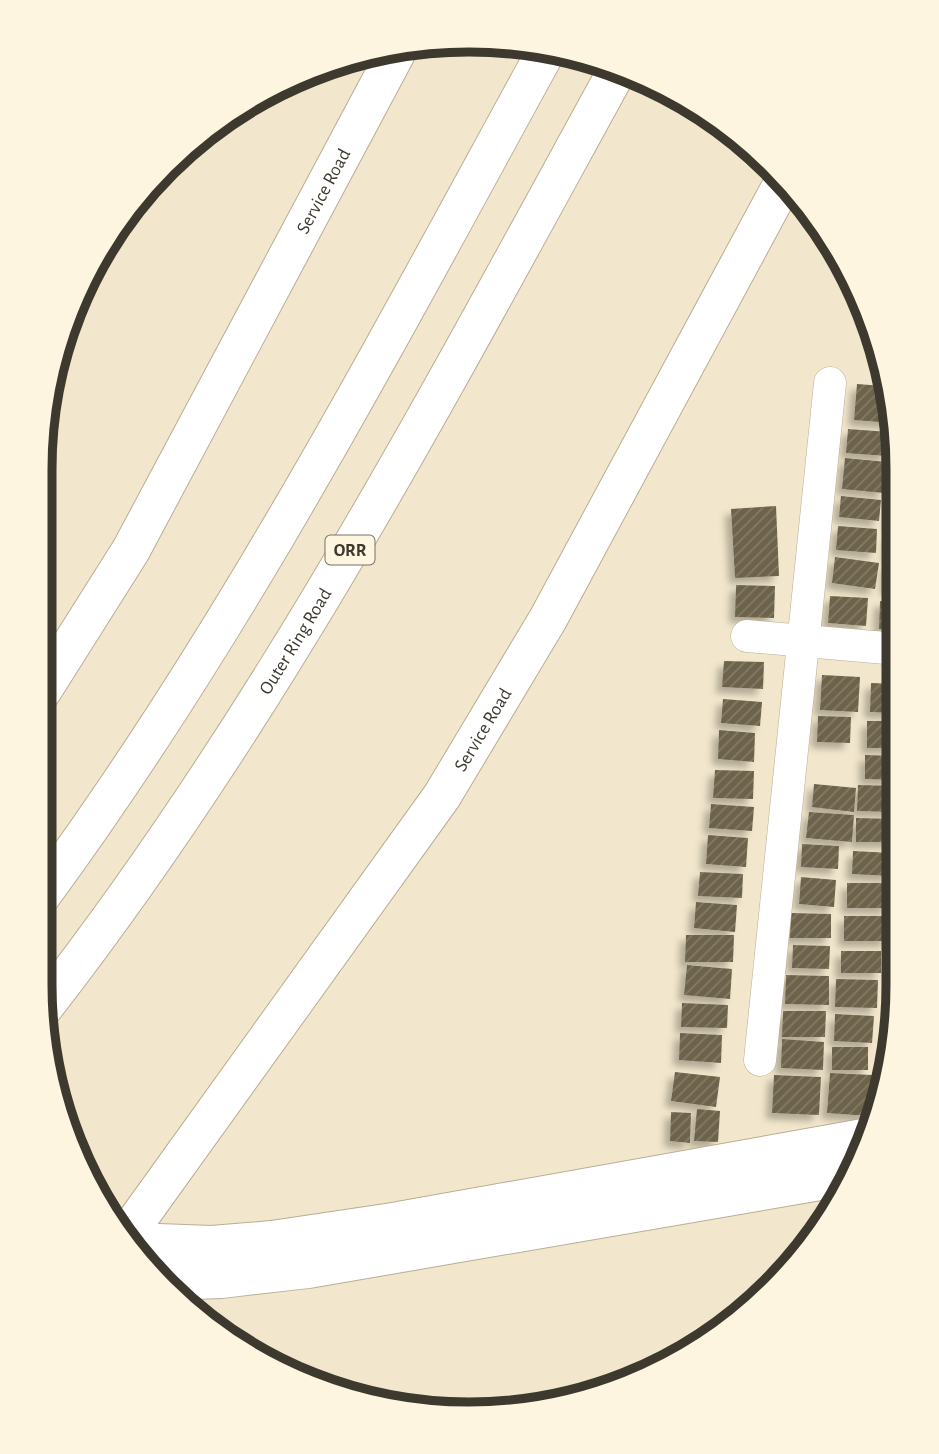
<svg xmlns="http://www.w3.org/2000/svg" width="939" height="1454" viewBox="0 0 939 1454" font-family="'Alegreya Sans',sans-serif">
  <defs>
    <pattern id="building-hatch" width="6" height="6" patternUnits="userSpaceOnUse" patternTransform="scale(1.75)"><rect width="6" height="6" fill="#6d634b"/><path d="M-1 1l2-2M0 6l6-6M5 7l2-2" fill="none" stroke="#837b68"/></pattern>
    <filter id="shadow"><feDropShadow dx="-6" dy="6" stdDeviation="3.5" flood-color="#0004"/></filter>
  </defs>
  <rect width="100%" height="100%" fill="#f2e7cc"/>
  <path fill="url(#building-hatch)" filter="url(#shadow)" d="M857 384 883 386 893 423 854 420Z
    M848 429 889 432 887 456 846 453Z
    M845 458 887 462 884 493 842 489Z
    M841 496 881 500 879 521 839 517Z
    M893 498 898 499 897 526H890Z
    M776 506 779 576 735 578 731 509Z
    M838 526 877 529 876 553 836 550Z
    M889 534H897V558L888 557Z
    M835 557 879 563 875 589 832 583Z
    M887 563 897 564V590L886 589Z
    M736 585 775 586 774 618 735 617Z
    M830 596 868 598 866 626 828 623Z
    M880 601 897 602V630L879 629Z
    M724 661 764 662 763 689 722 687Z
    M822 675 860 677 858 712 820 710Z
    M871 683 897 684V713L870 712Z
    M723 699 762 702 760 726 721 723Z
    M818 716 851 717 850 743 817 742Z
    M867 721H897L896 748H867Z
    M719 730 755 733 754 762 718 759Z
    M865 755 896 756V780L865 779Z
    M715 770 754 771 753 799 713 798Z
    M814 784 856 788 854 812 812 807Z
    M858 785 896 786V812L857 811Z
    M711 804 754 807 752 831 709 828Z
    M809 812 854 815 852 842 806 838Z
    M856 818 896 819V842H856Z
    M708 835 748 838 746 867 706 864Z
    M802 844 839 846 838 869 801 867Z
    M853 851 892 853 891 876 852 874Z
    M700 872 743 874 742 898 698 896Z
    M801 877 836 880 834 907 799 904Z
    M847 883H889V908H847Z
    M696 902 737 905 735 932 694 928Z
    M791 913 831 914V938H790Z
    M844 916H888V941H844Z
    M686 935H734L733 962H685Z
    M793 945 830 946 829 969 792 968Z
    M841 951H881V973H841Z
    M687 965 732 969 730 999 684 995Z
    M786 975 829 976V1005L785 1004Z
    M836 979 878 980 877 1008 835 1007Z
    M682 1003 728 1005 727 1028 681 1027Z
    M783 1011H826L825 1037H782Z
    M835 1014 874 1016 872 1043 834 1041Z
    M680 1033 722 1035 721 1063 679 1060Z
    M782 1039 824 1042 823 1070 781 1068Z
    M832 1047H868V1070H832Z
    M675 1072 720 1077 716 1107 671 1101Z
    M830 1073 872 1075 870 1116 827 1113Z
    M774 1075 821 1077 819 1115 772 1113Z
    M697 1109 720 1111 718 1142 694 1141Z
    M671 1112 691 1113 690 1143 670 1141Z"/>
  <g fill="none" stroke-linecap="round" stroke-linejoin="round">
    <g stroke="#b9ae94" stroke-width="33">
      <path id="minor" d="M747 636 897 649
        M760 1060 830 383"/>
    </g>
    <g stroke="#b9ae94" stroke-width="40">
      <g id="major">
        <path id="s1" d="M42 691 131 550 396 53"/>
        <path id="s2" d="M125 1237 442 796 548 619 782 185"/>
        <path d="M131 1242 212 1245 272 1240 393 1222 869 1137"/>
        <path d="M167 1281 221 1279 308 1269 849 1176"/>
      </g>
    </g>
    <g stroke="#b9ae94" stroke-width="40">
      <g id="highway">
        <path d="M41 896C235 632 387 341 544 55"/>
        <path id="s3" d="M44 1007C270 717 441 391 618 69"/>
      </g>
    </g>
    <use href="#minor" stroke="#fff" stroke-width="32"/>
    <use href="#major" stroke="#fff" stroke-width="38"/>
    <use href="#highway" stroke="#fff" stroke-width="38"/>
  </g>
  <g text-anchor="middle" stroke-width="7" stroke-linejoin="round" paint-order="stroke">
    <rect fill="#fdf5df" stroke="#777163" stroke-width="2" x="325.5" y="535.5" width="49" height="29" rx="5"/>
    <g font-size="18" font-weight="bold" fill="#3d392e">
      <text x="350" y="556">ORR</text>
    </g>
    <g font-size="19" fill="#3d392e" stroke="#fdf5df">
      <text dy="7" stroke="none"><textPath href="#s1" startOffset="574">Service Road</textPath></text>
      <text dy="7" stroke="none"><textPath href="#s3" startOffset="444">Outer Ring Road</textPath></text>
      <text dy="7" stroke="none"><textPath href="#s2" startOffset="621">Service Road</textPath></text>
    </g>
  </g>
  <path d="M0 0H939V1454H0ZM469 52H469A417 417 0 0 1 886 469V985A417 417 0 0 1 469 1402H469A417 417 0 0 1 52 985V469A417 417 0 0 1 469 52Z" fill="#fdf5df" fill-rule="evenodd"/>
  <path fill="none" stroke="#3d392e" stroke-width="9" d="M469 52H469A417 417 0 0 1 886 469V985A417 417 0 0 1 469 1402H469A417 417 0 0 1 52 985V469A417 417 0 0 1 469 52Z"/>
</svg>
